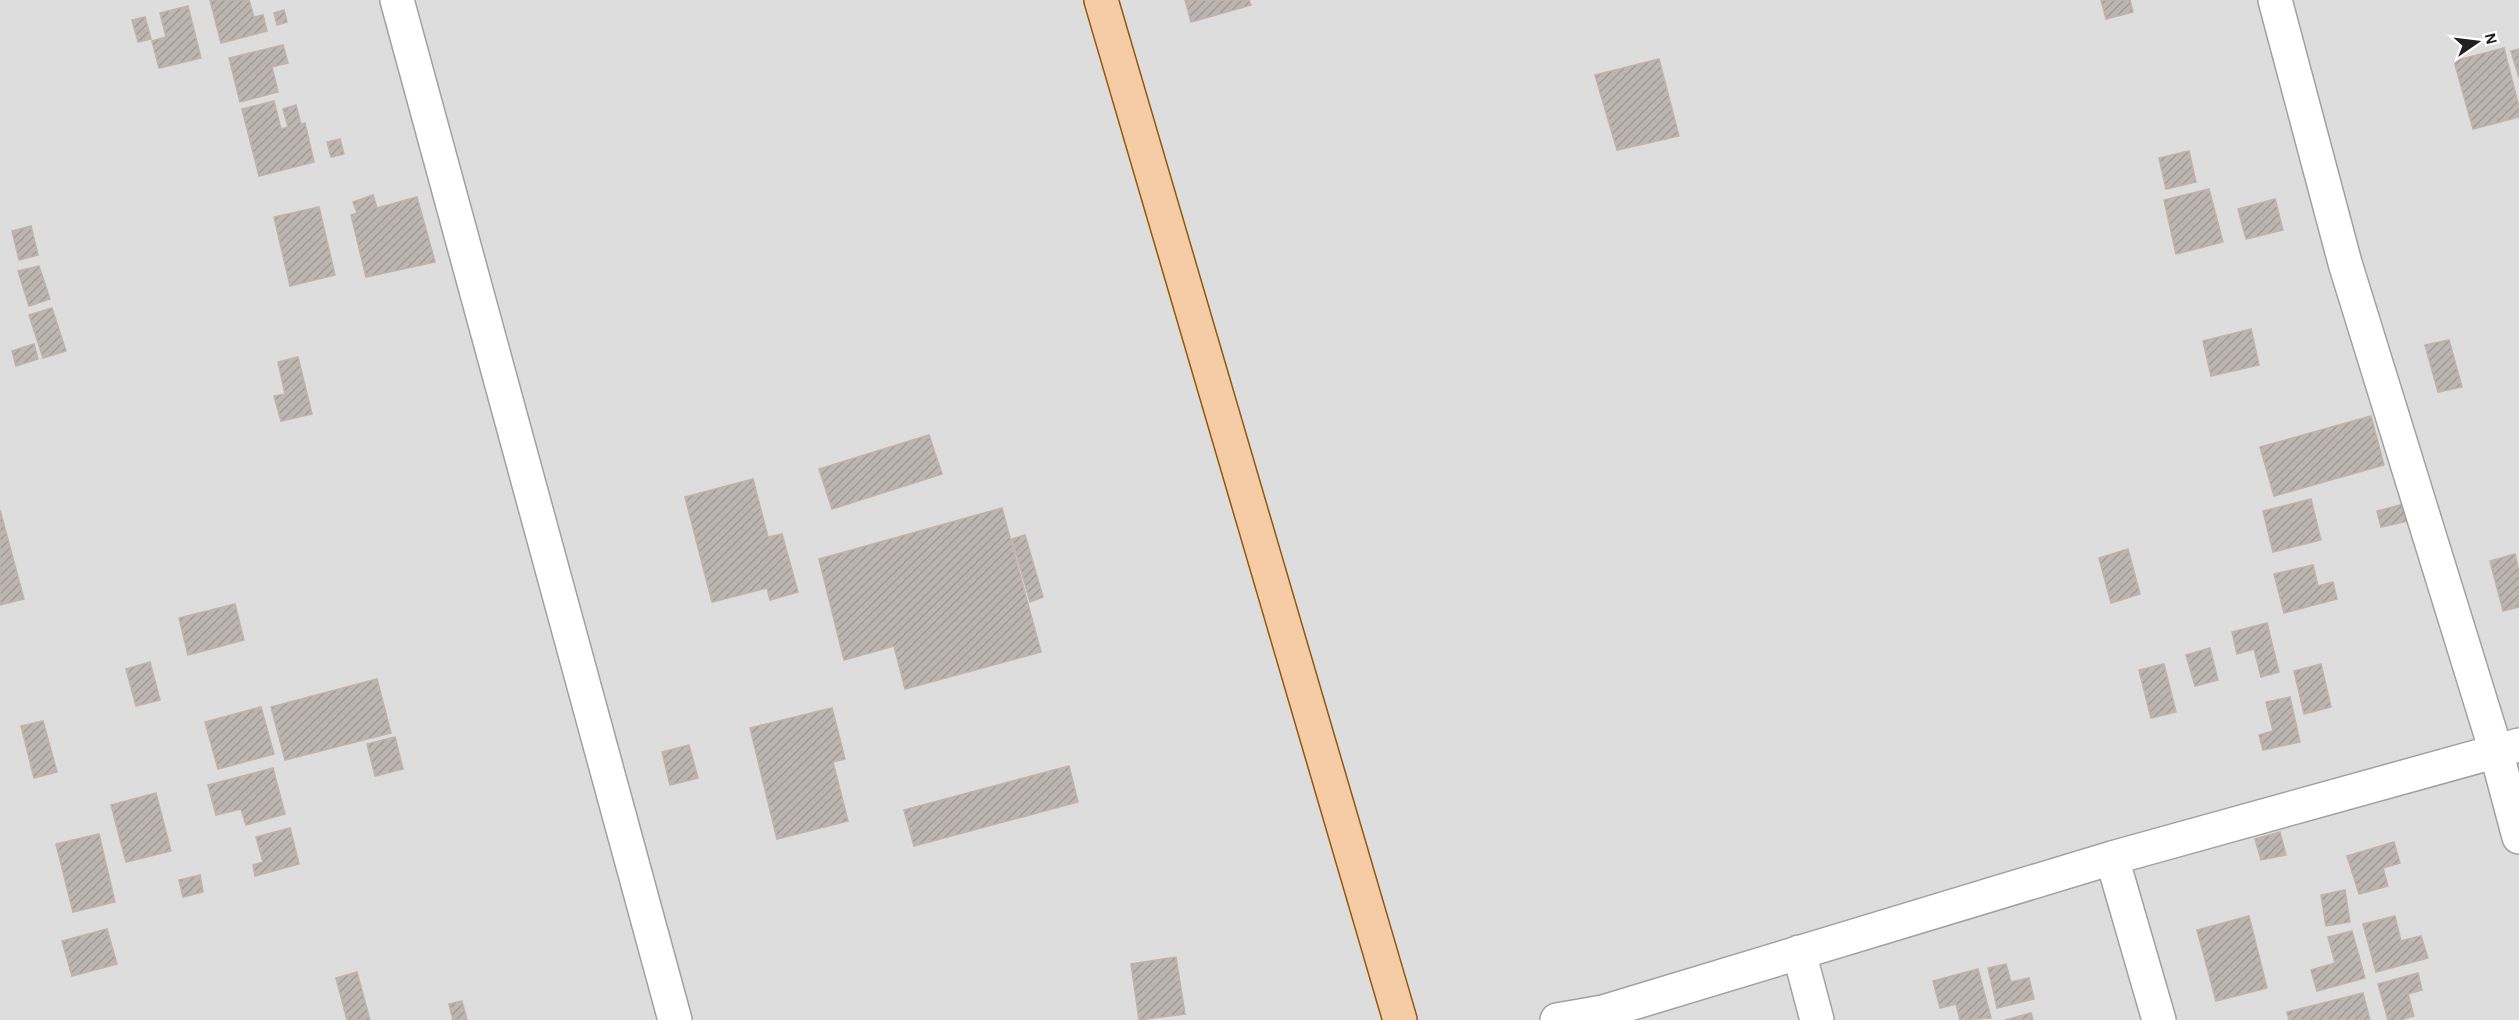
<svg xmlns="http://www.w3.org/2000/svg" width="2519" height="1020" viewBox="0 0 2519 1020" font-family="'Alegreya Sans',sans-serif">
  <defs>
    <pattern id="building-hatch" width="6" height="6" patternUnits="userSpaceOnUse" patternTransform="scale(1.5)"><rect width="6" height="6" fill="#bdb5b0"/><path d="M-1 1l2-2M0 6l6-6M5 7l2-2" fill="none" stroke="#a29b97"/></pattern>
  </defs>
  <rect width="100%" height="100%" fill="#f0ece7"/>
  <path fill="#dedddd" d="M0 0H2519V1020H0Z"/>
  <path fill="url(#building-hatch)" stroke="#c1b2aa" stroke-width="1.5" d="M210 0H249L254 17 263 15 267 31 221 43Z
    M1185 0H1249L1251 5 1191 22Z
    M2101 0H2130L2133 12 2106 19Z
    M188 6 201 58 159 68 152 41 166 37 160 13Z
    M284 10 287 22 277 25 274 13Z
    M145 17 151 39 138 42 132 20Z
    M283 45 288 63 272 67 278 92 240 102 229 58Z
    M2504 48 2519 107V117L2473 129 2454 61Z
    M2519 49V78L2511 51Z
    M1659 59 1679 136 1617 150 1595 75Z
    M274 101 281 129 288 127 283 109 296 105 301 124 305 123 314 162 259 176 242 109Z
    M340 139 344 154 331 157 327 142Z
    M2189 151 2196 182 2166 189 2159 158Z
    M2209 189 2223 242 2176 254 2164 200Z
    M373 195 377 208 417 197 435 262 366 277 351 215 357 213 353 202Z
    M2275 199 2283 230 2246 239 2238 209Z
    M319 207 335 275 290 286 274 217Z
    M31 226 38 255 19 260 12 231Z
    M39 266 50 299 29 306 18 271Z
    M52 308 66 351 43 358 29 315Z
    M2251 329 2259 365 2211 376 2203 341Z
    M2449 340 2462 387 2438 392 2425 345Z
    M34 344 38 359 16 366 12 351Z
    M298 357 312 414 281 421 274 396 285 394 278 362Z
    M2371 416 2384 465 2274 496 2260 447Z
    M929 435 942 474 832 509 819 469Z
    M753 479 768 537 782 534 798 592 770 600 767 588 712 602 685 497Z
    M2311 499 2321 540 2273 552 2263 511Z
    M2404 504 2408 521 2381 527 2377 511Z
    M1002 508 1041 652 905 689 894 646 844 660 819 559Z
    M0 510 24 599 0 605Z
    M1025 535 1043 597 1030 602 1012 539Z
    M2128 549 2140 594 2111 603 2099 558Z
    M2515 554 2519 572V607L2503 611 2490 561Z
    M2313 565 2318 586 2333 582 2337 599 2284 613 2274 574Z
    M235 604 244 640 188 655 179 618Z
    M2267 623 2279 672 2261 677 2254 649 2237 654 2232 632Z
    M2210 648 2218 680 2195 686 2186 655Z
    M150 662 160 700 136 706 126 669Z
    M2164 664 2176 712 2151 718 2139 670Z
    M2321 664 2331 707 2304 714 2294 671Z
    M377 679 391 733 285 760 271 707Z
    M2290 697 2300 742 2263 750 2259 735 2273 731 2266 702Z
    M261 707 274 754 218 769 205 722Z
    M832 708 845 759 833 762 848 821 777 839 750 728Z
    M43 721 57 772 34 778 21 726Z
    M395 737 403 769 375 776 367 744Z
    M689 745 698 778 670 785 662 752Z
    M1069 766 1078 802 914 846 904 810Z
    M273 768 285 814 246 825 241 809 216 815 208 785Z
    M156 793 171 851 126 862 111 805Z
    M290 828 299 864 255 876 253 865 263 862 256 837Z
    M2280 832 2286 855 2261 860 2255 839Z
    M99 834 115 902 73 912 56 844Z
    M2394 842 2400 863 2383 868 2388 886 2359 894 2347 856Z
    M200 875 203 892 183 897 179 880Z
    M2345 890 2350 922 2326 926 2321 895Z
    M2249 916 2267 988 2216 1001 2197 930Z
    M2395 916 2401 941 2421 936 2428 958 2376 972 2363 924Z
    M107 929 117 964 72 976 62 941Z
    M2352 931 2365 978 2317 991 2311 970 2335 963 2328 937Z
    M1176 957 1185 1014 1139 1020 1131 964Z
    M2006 964 2011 982 2029 978 2034 999 1997 1008 1988 968Z
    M1978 969 1991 1018 1960 1020 1956 1004 1940 1008 1933 981Z
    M357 972 370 1020H347L336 978Z
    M2418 973 2422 990 2408 994 2414 1016 2401 1020H2388L2378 984Z
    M2363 993 2370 1020H2289L2287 1012Z
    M462 1001 467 1020H453L449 1004Z
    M2031 1013 2033 1020H2005Z"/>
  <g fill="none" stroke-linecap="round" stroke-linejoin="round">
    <g stroke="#a1a1a1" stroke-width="36">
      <path id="minor" d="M397 0 675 1020
        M2275 0 2345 263 2496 751 2519 837
        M2112 858 2159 1020
        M1799 952 1817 1020
        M1557 1020 1603 1012 2112 858 2519 745"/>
    </g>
    <g stroke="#92580a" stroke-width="36">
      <path id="major" d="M1101 0 1400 1020"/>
    </g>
    <use href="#minor" stroke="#fff" stroke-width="33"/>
    <use href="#major" stroke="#f6cca6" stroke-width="33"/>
  </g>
  <g transform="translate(2477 42) rotate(76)" stroke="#ffffff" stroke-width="4.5" paint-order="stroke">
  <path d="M0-4.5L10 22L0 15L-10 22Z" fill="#202020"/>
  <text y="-9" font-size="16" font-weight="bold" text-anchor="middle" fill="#202020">N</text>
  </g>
</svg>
